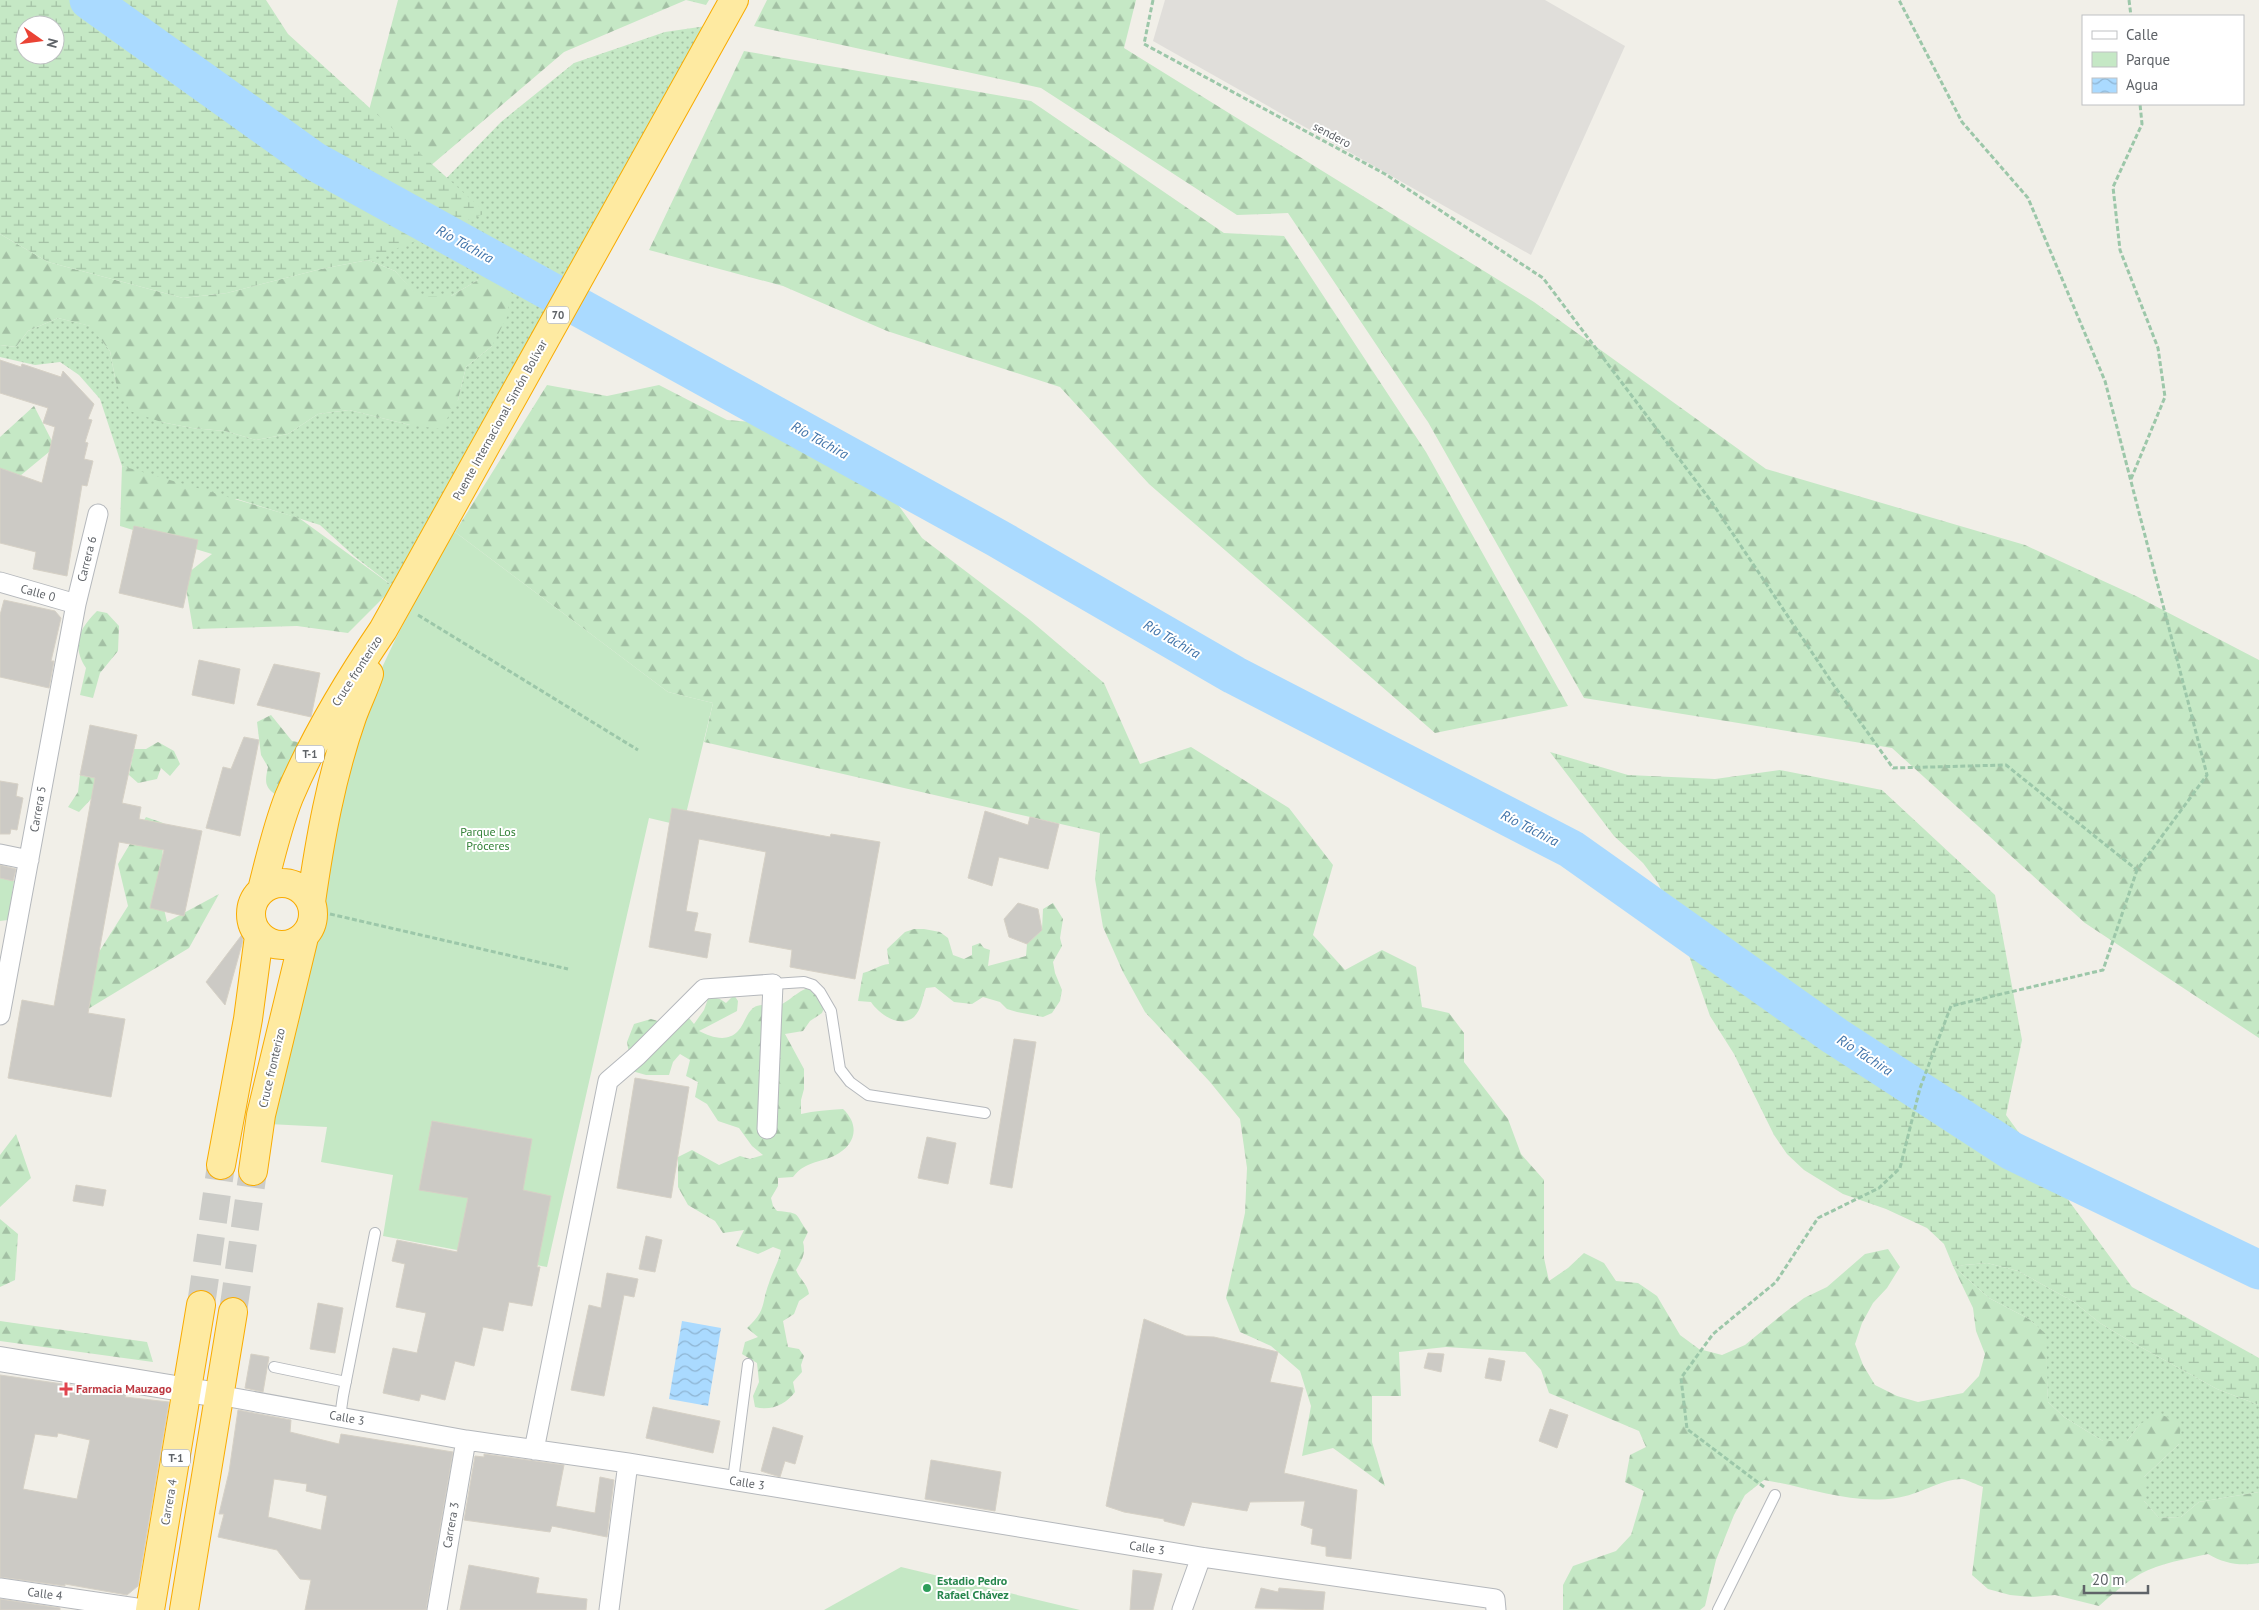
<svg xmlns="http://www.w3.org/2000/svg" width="2259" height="1610" viewBox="0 0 2259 1610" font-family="'PT Sans',sans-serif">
  <defs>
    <pattern id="grass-dots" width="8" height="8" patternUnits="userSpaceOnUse" patternTransform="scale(1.25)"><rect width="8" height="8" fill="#c5e8c5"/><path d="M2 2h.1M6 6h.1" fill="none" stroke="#a3c0a4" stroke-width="1.8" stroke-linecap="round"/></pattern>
    <pattern id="forest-firs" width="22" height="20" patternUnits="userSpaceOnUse" patternTransform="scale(1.25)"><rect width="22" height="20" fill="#c5e8c5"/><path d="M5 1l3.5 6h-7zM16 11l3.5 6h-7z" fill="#a3c0a4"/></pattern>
    <pattern id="wetland-marsh" width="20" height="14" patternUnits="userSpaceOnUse" patternTransform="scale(1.25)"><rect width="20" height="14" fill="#c5e8c5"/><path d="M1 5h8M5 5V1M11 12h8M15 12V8" fill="none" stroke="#a3c0a4"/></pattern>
    <pattern id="water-waves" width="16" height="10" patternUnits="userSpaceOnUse" patternTransform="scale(1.25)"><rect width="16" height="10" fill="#aadaff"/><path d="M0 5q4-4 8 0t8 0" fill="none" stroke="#8eb4d2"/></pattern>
  </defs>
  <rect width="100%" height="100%" fill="#f1efe8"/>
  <path fill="#e0deda" d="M1165 0H1545L1625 46 1531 255 1153 41Z"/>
  <path fill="url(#grass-dots)" d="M713 25 394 587 354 556 320 525 237 499 216 502 122 466 100 399 79 375 60 362 35 365 0 357V345L16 347 28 331 58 318 91 326 110 351 116 383 161 422 192 428 225 431 256 440 288 434 318 414 349 410 410 425 458 400 466 367 492 346 478 280 451 296H417L395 271 368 260 404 231 432 193 501 122 574 63 665 32Z
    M1987 1263 2018 1271 2074 1302 2100 1323 2128 1340 2217 1389 2259 1405V1492L2199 1502 2181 1517 2159 1518 2144 1501V1477L2179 1444 2140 1424 2127 1441H2103L2064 1417 2048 1402 2045 1334 2029 1319 1989 1298 1953 1266Z"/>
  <path fill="url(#forest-firs)" d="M398 0H709L706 5 686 0 564 52 415 179 357 156Z
    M767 0H1136L1124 48 1534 302 1766 469 2025 545 2138 597 2259 660V1038L2085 923 1892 748 1584 698 1428 422 1288 213 1237 215 1041 88 754 26Z
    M744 51 1031 101 1224 233 1284 236 1426 452 1568 706 1435 733 1149 484 1060 387 887 331 783 286 649 250Z
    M0 234 48 262 183 298 227 293 321 269 368 260 395 271 418 296H451L478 280 510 279 508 315 492 346 466 367 458 400 441 429 410 425 349 410 318 414 288 434 256 440 225 431 192 428 161 422 130 411 116 383 110 351 90 326 58 318 28 331 16 347 0 345Z
    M547 385 607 396 659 385 727 420 812 427 861 453 922 538 1030 620 1104 683 1140 764 1191 747 1289 808 1333 865 1313 935 1345 970 1382 950 1416 967 1422 1007 1449 1013 1464 1033V1062L1508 1119 1521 1154 1544 1180V1258L1549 1281 1568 1268 1584 1253 1604 1263 1616 1281 1638 1283 1657 1296 1680 1335 1699 1349 1722 1355 1745 1345 1784 1313 1804 1298 1827 1287 1865 1254 1888 1249 1900 1267 1887 1288 1873 1303 1862 1323 1855 1344 1863 1365 1875 1385 1897 1396 1918 1402 1963 1393 1979 1376 1985 1354 1976 1331 1973 1308 1953 1266 1989 1298 2029 1319 2046 1334 2048 1402 2064 1417 2103 1441H2127L2140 1424 2159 1414 2181 1422 2179 1444 2144 1477V1501L2159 1518 2181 1517 2199 1502 2259 1492V1563C2240 1566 2225 1564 2208 1554 2186 1559 2160 1563 2140 1574 2125 1583 2112 1594 2099 1606L2055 1595 2031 1597 2010 1595 1988 1589 1972 1575 1983 1487C1977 1485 1968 1480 1962 1479 1941 1479 1919 1495 1896 1498 1851 1505 1808 1487 1764 1480L1745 1495 1734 1515 1716 1560 1705 1606 1700 1610H1563V1585L1573 1566 1616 1551 1631 1535 1644 1491 1625 1482 1630 1455 1646 1447 1639 1431 1549 1393 1541 1370 1525 1352 1446 1347 1399 1352 1401 1396H1372V1442L1385 1486 1333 1448 1302 1456 1311 1406 1300 1371 1271 1346 1240 1332 1226 1298 1245 1213 1247 1168 1240 1119 1210 1082 1145 1012 1123 972 1103 927 1095 879 1100 833 704 742 713 703 668 692 455 532Z
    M34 406 55 447 9 485 0 470V437Z
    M122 466 299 518 394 587 348 633 297 626 193 629 184 576 212 554 120 526Z
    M97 611 107 613 119 626 118 651 100 673 93 698 80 695 86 668C71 645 79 629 97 611Z
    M271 715 292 741 308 744 276 795C264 787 265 781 268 767L261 755 257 722Z
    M158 742 174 751 180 764 170 776 161 768 157 779 138 783 129 775 134 749H146Z
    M80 775 126 784 108 801 92 798 79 812 68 807 78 792Z
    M146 817 163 823 162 900 167 922 219 894 189 948 83 1012 99 952 128 906 118 864Z
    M1053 903 1063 919 1060 938 1062 946 1053 962 1055 973 1062 990 1060 1001 1052 1013 1043 1017 1017 1012 1007 1009 1000 1002 983 997 972 1004 954 1002 935 987 926 988C922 998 922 1009 914 1017 900 1029 879 1014 871 1002L858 1001 863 973C872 971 879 965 889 964L887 949 905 932 914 929H924L940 932 948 938 953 955 964 959 972 955V946L980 943 984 948 990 950 988 966 1026 956 1027 944 1042 930 1043 909Z
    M818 986 828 998 822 1013 810 1021 803 1031 785 1034 804 1069V1089L801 1100V1114C814 1111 829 1110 843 1109 861 1126 855 1146 834 1156 826 1160 816 1161 808 1165 801 1168 797 1172 793 1177L778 1178V1186L771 1198 773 1206 777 1211C803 1213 794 1214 808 1232L803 1242C806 1253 802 1260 796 1270 800 1280 807 1283 809 1294L799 1301 794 1314 783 1321 788 1347 799 1349 804 1356 801 1365 802 1372 793 1382 795 1392C785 1405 771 1411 755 1407L753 1396 759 1382 757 1363 742 1354 745 1342 758 1337 747 1328C767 1310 761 1304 769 1283 773 1270 778 1264 781 1250L773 1247 758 1254 736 1246 744 1230 723 1233 715 1221 688 1205 678 1187V1157L692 1150 719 1165 740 1156 750 1159 763 1155 752 1146 739 1128 718 1121 707 1104 695 1097 698 1082 686 1076 690 1060 680 1054 673 1062 669 1075H646L632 1071 627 1042 634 1024 651 1019 661 1022 679 1014 689 1018 694 1024 704 1010 709 996 720 999 726 1003 734 995 738 1001 737 1011 699 1031C711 1037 727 1043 738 1031 744 1025 746 1014 753 1008 763 1001 771 1009 778 1006 794 999 798 988 818 986Z
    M16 1134 31 1178 0 1207V1155Z
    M0 1219 18 1234 15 1280 0 1287Z
    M0 1321 147 1342 153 1362 0 1341Z"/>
  <path fill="url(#wetland-marsh)" fill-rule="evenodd" d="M0 0H266L288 34 486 213 368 260 321 269 227 293 183 298 48 262 0 234ZM25 25H55V55H25Z
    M1550 752 1628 775 1715 779 1780 770 1882 790 1995 895 2022 1040 2006 1115 2132 1287 2259 1358V1405L2217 1389 2128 1340 2100 1323 2074 1302 2018 1271 1987 1263 1953 1266 1944 1244 1927 1228 1886 1209 1843 1194 1804 1170 1787 1154 1774 1135 1734 1054 1710 1016 1678 924 1658 883 1643 863 1614 836Z"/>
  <path fill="#c5e8c5" d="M455 532 668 692 713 703 683 826 649 818 547 1267 383 1236 393 1175 321 1162 327 1127 269 1124 316 927 336 820 354 748 378 676 396 638 443 549Z
    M0 878 14 881 8 920 0 921Z
    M901 1567 1080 1610H824Z"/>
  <path fill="url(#water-waves)" d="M682 1321 721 1328 708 1406 669 1399Z"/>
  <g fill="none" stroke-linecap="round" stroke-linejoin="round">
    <path stroke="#aadaff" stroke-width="39" d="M89 0 314 161 997 538 1234 675 1571 849 1835 1036 2012 1151 2259 1270"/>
  </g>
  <path fill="#cccac5" stroke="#d6d1c6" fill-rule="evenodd" d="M0 360 21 367 22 364 61 377 63 371 94 404 88 419 92 420 85 442 88 443 84 459 93 461 87 486 82 485 67 576 33 569 36 552 0 543V468L42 483 55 427 43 423 48 408 0 393Z
    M134 526 198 540 183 608 119 593Z
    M4 600 55 611 61 618 51 661H54L49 688 0 677V615Z
    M199 660 240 669 234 704 192 695Z
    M274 664 320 673 311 717 257 705Z
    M90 725 137 735 122 803 141 807 139 819 202 831 184 916 150 908 164 850 119 842 88 1013 125 1019 111 1097 8 1078 22 1000 54 1006 95 778 80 775Z
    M244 737 259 740 240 836 206 828 223 767 231 769Z
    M0 781 18 784 16 796 23 798 17 830 11 829 10 834H0Z
    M672 808 830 837 831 834 880 842 855 979 790 967 792 950 749 942 766 852 699 839 686 911 698 913 694 931 711 934 707 958 649 947Z
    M985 811 1028 825 1030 817 1059 824 1048 869 999 857 992 886 968 878Z
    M0 865 16 869 13 881 0 878Z
    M1018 903 1038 909 1042 930 1027 944 1009 937 1004 919Z
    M244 932 242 944 225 1005 206 982Z
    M1014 1039 1036 1042 1012 1188 990 1184Z
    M635 1078 689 1087 671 1198 617 1188Z
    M432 1121 532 1139 523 1190 551 1196 537 1267H540L532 1306 509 1302 503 1331 483 1327 474 1366 455 1361 445 1400 421 1394 419 1401 383 1393 393 1348 417 1353 426 1313 396 1307 405 1264 392 1261 397 1240 457 1252 468 1198 419 1190Z
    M927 1137 956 1143 948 1184 918 1178Z
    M76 1185 106 1190 103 1206 73 1201Z
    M646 1236 662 1240 655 1272 639 1269Z
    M607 1273 638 1279 634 1297 624 1295 604 1396 571 1390 589 1305 601 1308Z
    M318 1303 343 1308 335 1353 310 1349Z
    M1144 1319 1186 1336 1214 1337 1278 1352 1270 1382 1303 1388 1284 1473 1357 1490 1351 1559 1326 1556V1547L1311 1544 1313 1529 1301 1525 1305 1501 1250 1502 1247 1511 1192 1502 1184 1526 1164 1521V1519L1124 1512 1106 1506Z
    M1428 1353 1444 1354 1441 1372 1424 1368Z
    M251 1354 269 1357 263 1392 245 1388Z
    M1489 1358 1505 1361 1501 1381 1485 1378Z
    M0 1375 70 1385 126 1394 125 1397 169 1402 138 1586 127 1595 65 1584V1586L0 1577ZM58 1433 90 1440 77 1499 23 1489 35 1434 57 1437Z
    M653 1407 720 1421 713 1453 646 1438Z
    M1550 1409 1568 1415 1557 1448 1539 1441Z
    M238 1410 291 1420 290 1432 339 1444 341 1434 453 1452 426 1610H305L311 1580 300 1579 277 1550 218 1537 224 1514H219L229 1472ZM274 1479 307 1484 306 1491 327 1496 321 1530 268 1517Z
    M773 1427 803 1436 795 1464 785 1461 780 1477 761 1471Z
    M484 1454 564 1465 556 1506 595 1513 600 1477 614 1480 607 1537 552 1526 550 1532 464 1520 475 1456 484 1457Z
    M931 1460 1001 1472 995 1511 925 1499Z
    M469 1565 539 1578 536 1593 587 1599 586 1610H460Z
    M1133 1570 1162 1574 1153 1610H1130Z
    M1261 1588 1278 1592 1279 1588 1325 1592 1323 1610 1255 1608Z
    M0 1599 60 1608V1610H0Z"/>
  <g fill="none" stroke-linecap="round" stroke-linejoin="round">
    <path stroke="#ccccc8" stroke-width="28" stroke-dasharray="28 14" stroke-linecap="butt" d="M201 1305 221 1165
      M233 1312 253 1171"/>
    <g stroke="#b5b8bc" stroke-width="12">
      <path id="service" d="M773 984 804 982 813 985 820 992 831 1011 840 1069 850 1082 868 1095 985 1113
        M274 1367 346 1382
        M340 1417 343 1396 375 1233
        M733 1480 748 1364
        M1718 1610 1775 1495"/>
    </g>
    <g stroke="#b5b8bc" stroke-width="21">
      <path id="minor" d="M0 582 76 604
        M0 854 29 860
        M0 1015 76 604 98 514
        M218 1395 466 1440 628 1463 1201 1557 1495 1599 1496 1610
        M534 1450 608 1081 637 1056 704 989 773 984 767 1129
        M0 1588 150 1610
        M437 1610 466 1440
        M609 1610 628 1463
        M1182 1610 1201 1557"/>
    </g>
    <g stroke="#b5b8bc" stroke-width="26">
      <path id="tertiary" d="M0 1359 218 1395"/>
    </g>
    <g stroke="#f9ab00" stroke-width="30">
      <path id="trunk" d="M251 914a31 31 0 1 1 62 0a31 31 0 1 1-62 0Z
        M262 890C270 859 277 827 289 797 314 738 347 683 383 630L734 0
        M311 902C320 839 331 777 352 717 357 703 364 689 369 674
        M221 1165 248 1019 259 936
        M253 1171 261 1115 304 937
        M150 1610 201 1305
        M184 1610 233 1312"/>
    </g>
    <path stroke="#9cc7a9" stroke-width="3" stroke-dasharray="5 2.5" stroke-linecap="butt" d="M1153 0 1144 44 1385 174 1543 278 1711 501 1833 684 1893 768 2006 765 2137 870
      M2129 0 2131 16
      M2131 479 2165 397 2158 348 2120 250 2113 187 2142 124 2140 104
      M418 615 638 750
      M330 914 568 969
      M1764 1487 1687 1429 1681 1378 1713 1334 1776 1282 1818 1218 1879 1188 1900 1168 1920 1088 1951 1006 2103 970 2137 870 2207 775 2105 381 2028 198 1962 122 1899 0"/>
    <use href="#service" stroke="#fff" stroke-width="10"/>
    <use href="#minor" stroke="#fff" stroke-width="19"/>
    <use href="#tertiary" stroke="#fff" stroke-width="24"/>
    <use href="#trunk" stroke="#feeaa1" stroke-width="28"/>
  </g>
  <path fill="#e0444e" stroke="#fff" stroke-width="2" d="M63.5 1381.5h5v5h5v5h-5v5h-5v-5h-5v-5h5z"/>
  <circle fill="#2e9e5b" stroke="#fff" stroke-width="2" cx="927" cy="1588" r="5"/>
  <g text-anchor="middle" stroke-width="4" stroke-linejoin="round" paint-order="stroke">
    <g fill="#fff" stroke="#8f9295" stroke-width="1">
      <rect x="547" y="306.5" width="22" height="17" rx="4"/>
      <rect x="296" y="745.5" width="28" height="17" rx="4"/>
      <rect x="162" y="1449.5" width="28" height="17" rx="4"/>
    </g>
    <g font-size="11" font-weight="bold" fill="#5f6368">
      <text x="558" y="319">70</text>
      <text x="310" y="758">T-1</text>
      <text x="176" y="1462">T-1</text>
    </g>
    <g font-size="12" fill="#5f6368" stroke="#fff">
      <text transform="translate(1332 135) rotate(28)" y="4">sendero</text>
      <text transform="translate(500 420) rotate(-61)" y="4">Puente Internacional Simón Bolívar</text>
      <text transform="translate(87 559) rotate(-76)" y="4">Carrera 6</text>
      <text transform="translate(38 593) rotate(15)" y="4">Calle 0</text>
      <text transform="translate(357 671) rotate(-57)" y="4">Cruce fronterizo</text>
      <text transform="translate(38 809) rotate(-80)" y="4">Carrera 5</text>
      <text transform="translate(272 1068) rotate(-77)" y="4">Cruce fronterizo</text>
      <text transform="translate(347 1418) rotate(10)" y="4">Calle 3</text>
      <text transform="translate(747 1483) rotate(9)" y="4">Calle 3</text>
      <text transform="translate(169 1502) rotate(-80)" y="4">Carrera 4</text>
      <text transform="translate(451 1525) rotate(-80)" y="4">Carrera 3</text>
      <text transform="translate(1147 1548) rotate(9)" y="4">Calle 3</text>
      <text transform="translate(45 1594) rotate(7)" y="4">Calle 4</text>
    </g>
    <g font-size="12" fill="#348238" stroke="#fff">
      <text x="488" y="836">Parque Los<tspan x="488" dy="14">Próceres</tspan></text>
    </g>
    <g font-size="12" font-weight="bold" fill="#be3a42" stroke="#fff" text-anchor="start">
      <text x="76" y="1393">Farmacia Mauzago</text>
    </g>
    <g font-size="12" font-weight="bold" fill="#27864d" stroke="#fff" text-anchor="start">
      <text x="937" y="1585">Estadio Pedro<tspan x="937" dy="14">Rafael Chávez</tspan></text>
    </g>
    <g font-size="14" font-style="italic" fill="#4174aa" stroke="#fff">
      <text transform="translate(465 244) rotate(29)" y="5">Río Táchira</text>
      <text transform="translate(820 440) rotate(29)" y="5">Río Táchira</text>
      <text transform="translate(1172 639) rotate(30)" y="5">Río Táchira</text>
      <text transform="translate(1530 828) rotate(27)" y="5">Río Táchira</text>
      <text transform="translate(1865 1055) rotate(33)" y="5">Río Táchira</text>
    </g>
  </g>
  <rect x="2082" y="15" width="162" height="90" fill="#ffffff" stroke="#bfc1c3"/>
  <rect x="2092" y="31" width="25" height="8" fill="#ffffff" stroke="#bfc1c3"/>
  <text x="2126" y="40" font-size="15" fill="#5f6368">Calle</text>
  <rect x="2092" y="52" width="25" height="15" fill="#c5e8c5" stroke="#bfc1c3"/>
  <text x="2126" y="65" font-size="15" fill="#5f6368">Parque</text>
  <rect x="2092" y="78" width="25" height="15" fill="url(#water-waves)" stroke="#bfc1c3"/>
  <text x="2126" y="90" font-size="15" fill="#5f6368">Agua</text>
  <g transform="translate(40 40) rotate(104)"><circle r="24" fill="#ffffff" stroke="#bfc1c3"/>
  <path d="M0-4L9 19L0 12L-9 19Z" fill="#ea4335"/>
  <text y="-8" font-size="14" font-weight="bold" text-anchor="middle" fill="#5f6368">N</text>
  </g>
  <path d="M2084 1585v8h64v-8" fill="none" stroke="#5f6368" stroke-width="2.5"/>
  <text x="2092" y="1585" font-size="15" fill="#5f6368" stroke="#ffffff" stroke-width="4" paint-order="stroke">20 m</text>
</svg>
